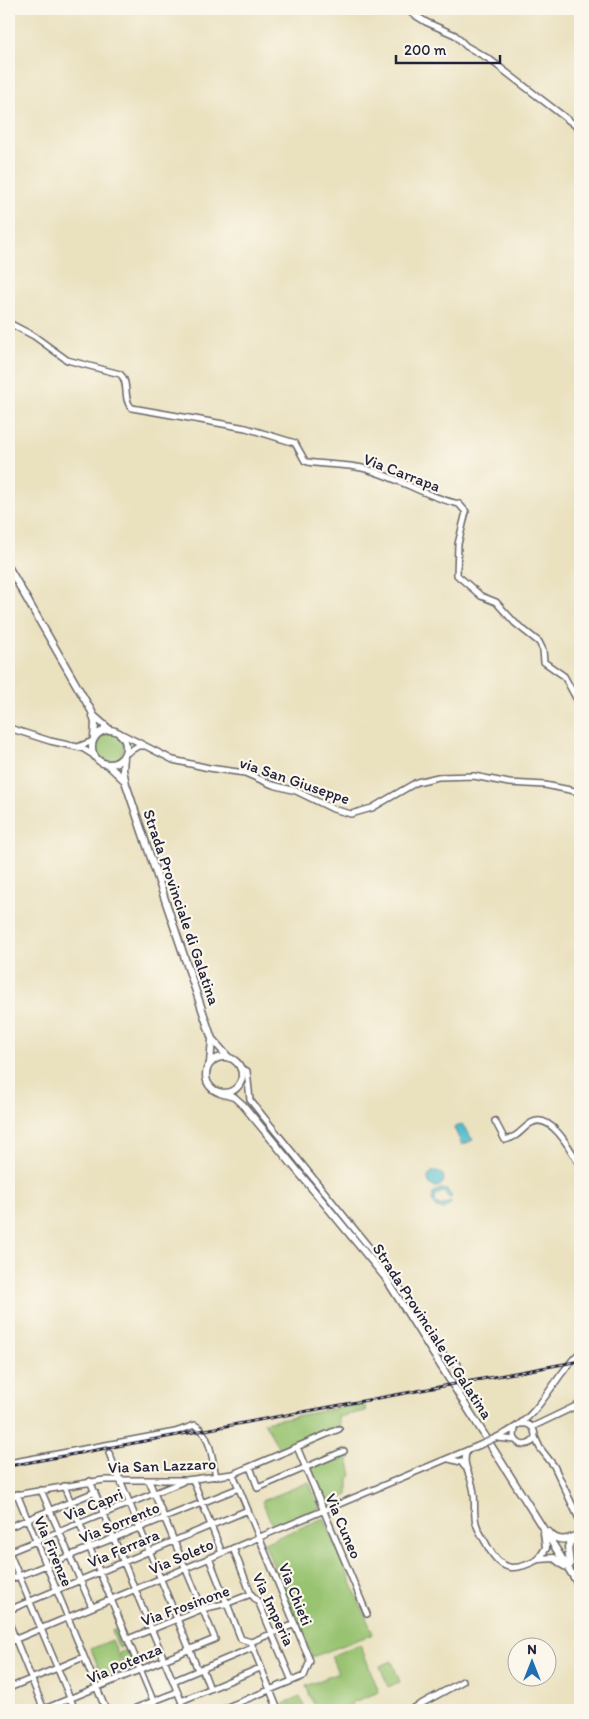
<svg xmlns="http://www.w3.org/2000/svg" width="589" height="1719" viewBox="0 0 589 1719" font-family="Itim,sans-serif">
  <rect width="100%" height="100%" fill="#fbf7ec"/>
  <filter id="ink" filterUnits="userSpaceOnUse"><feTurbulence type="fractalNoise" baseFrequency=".02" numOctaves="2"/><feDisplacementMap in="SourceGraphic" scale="10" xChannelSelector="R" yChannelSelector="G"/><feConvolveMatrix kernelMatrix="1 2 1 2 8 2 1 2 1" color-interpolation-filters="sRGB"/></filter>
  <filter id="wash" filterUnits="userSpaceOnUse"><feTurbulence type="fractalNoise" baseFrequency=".0096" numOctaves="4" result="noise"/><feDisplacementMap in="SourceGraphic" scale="20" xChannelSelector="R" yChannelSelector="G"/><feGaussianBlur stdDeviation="1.12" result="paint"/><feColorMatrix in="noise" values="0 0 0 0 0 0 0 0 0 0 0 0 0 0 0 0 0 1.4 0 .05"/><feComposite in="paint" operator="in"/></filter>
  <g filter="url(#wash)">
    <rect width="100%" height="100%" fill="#eae1bf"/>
    <path fill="#98c370" stroke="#5d7256" d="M94 747a15 15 0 1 1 30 0a15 15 0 1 1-30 0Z
      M364 1403 366 1411 338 1417 340 1426 281 1452 264 1422Z
      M347 1453 352 1476 348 1478V1495L324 1505 309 1468Z
      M309 1482 320 1508 273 1527 262 1501Z
      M324 1518 373 1634 312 1657 264 1543Z
      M119 1628 126 1645 119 1648 112 1631Z
      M112 1640 125 1673 104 1681 91 1649Z
      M360 1644 379 1692 351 1703 353 1710H316L306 1686 338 1673 331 1656Z
      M128 1649 136 1669 127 1673 119 1653Z
      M392 1661 400 1682 388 1687 380 1666Z
      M300 1697 306 1710H286L283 1704Z"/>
    <path fill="#52becd" stroke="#3a7084" d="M462 1124 473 1140 462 1145 454 1128Z
      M428 1179a8 8 0 1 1 16 0a8 8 0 1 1-16 0Z
      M440 1189 447 1190 452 1197 449 1198 443 1192 436 1195 435 1201 440 1206 452 1201 449 1206 443 1209 436 1208 432 1201 433 1193Z"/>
  </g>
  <g filter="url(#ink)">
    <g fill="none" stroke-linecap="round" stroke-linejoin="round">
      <g stroke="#686569" stroke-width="8">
        <path id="minor" d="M405 9 426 22 455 35 466 46 489 59 580 129
          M9 323 34 336 67 360 120 374C130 382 122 400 132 408L246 428 295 443 305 461 308 462C325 465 345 464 362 468 396 476 425 497 459 504L466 512 458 544 457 575 481 596 496 602 515 623 539 642 543 650 544 662 564 676 580 705
          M9 728 50 741 82 748 93 755
          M118 732 173 760 209 768 245 773 273 785 296 791 333 809 351 814 372 808 417 782 438 777 474 776 509 783 545 785 580 792
          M80 746 93 741
          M125 754 138 746H145
          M240 1068 247 1071 250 1100 369 1247 398 1285 447 1360 458 1365
          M495 1121 505 1140C520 1136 520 1130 531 1123 551 1111 572 1152 580 1166
          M532 1427 580 1404
          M515 1429 514 1436C517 1445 524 1447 532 1442L535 1437C535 1428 530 1423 522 1424
          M535 1437 540 1448 554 1466 579 1519 580 1527
          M495 1438C542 1419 548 1383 580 1352
          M498 1438 515 1440
          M297 1447 367 1614
          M467 1451C461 1464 471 1475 473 1488 476 1499 473 1511 476 1523 478 1531 484 1539 488 1547 502 1572 515 1572 539 1559
          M109 1453 198 1670
          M449 1459 461 1462 465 1467
          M9 1463 175 1432 195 1425C210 1432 213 1462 216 1477
          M250 1467 258 1488 344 1451
          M193 1480 222 1553
          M90 1481 185 1710
          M64 1486 157 1710
          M41 1490 92 1607
          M17 1494 106 1710
          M9 1496 104 1480H186L233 1474 339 1429
          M9 1527 95 1492
          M233 1548 251 1594 259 1603 292 1681
          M9 1552 182 1482
          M9 1552 75 1710
          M209 1558 241 1639 251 1642
          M9 1580 239 1488
          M9 1610 248 1510
          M9 1623 44 1710
          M128 1639 202 1609 228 1603 251 1594
          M9 1642 480 1445
          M251 1642 295 1624
          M252 1645 278 1710
          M202 1668 210 1689
          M173 1681 252 1648
          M9 1688 84 1657
          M9 1698 14 1710
          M181 1701 260 1668
          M136 1708 177 1692
          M42 1710 215 1639 149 1481
          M220 1710 304 1676 310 1661 233 1474
          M410 1710 463 1681"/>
      </g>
      <g stroke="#686569" stroke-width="9">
        <path id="major" d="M9 568 92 712 95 723 94 738
          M94 716 110 730
          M92 747a17 17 0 1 1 34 0a17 17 0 1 1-34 0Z
          M124 756 123 770 126 784 212 1039 210 1063
          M108 765 124 780
          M213 1040 229 1058
          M206 1075a18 18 0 1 1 36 0a18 18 0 1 1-36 0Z
          M220 1093 234 1097 243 1105 385 1277 580 1587
          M549 1532C557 1542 566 1541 577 1535
          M539 1559 546 1548 544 1533
          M539 1559 554 1558 564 1566
          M570 1565 568 1547 574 1538"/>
      </g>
      <use href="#minor" stroke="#fff" stroke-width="5"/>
      <use href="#major" stroke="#fff" stroke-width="6"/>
      <g stroke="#22223b" stroke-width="3">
        <path id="rail" d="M9 1466 580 1361"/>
      </g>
      <use href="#rail" stroke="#fbf7ec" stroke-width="1" stroke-dasharray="4" stroke-linecap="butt"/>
      <g stroke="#686569" stroke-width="8" stroke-linecap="butt">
        <path id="minor-bridge" d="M480 1445 495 1438"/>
      </g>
      <use href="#minor-bridge" stroke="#fff" stroke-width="5"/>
    </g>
  </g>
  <g text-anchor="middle" stroke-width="4.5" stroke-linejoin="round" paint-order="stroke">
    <g font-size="16" fill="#22223b" stroke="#fbf7ec">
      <text transform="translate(402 472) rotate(21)" y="6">Via Carrapa</text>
      <text transform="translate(295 780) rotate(19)" y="6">via San Giuseppe</text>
      <text transform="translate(182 907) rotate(71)" y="6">Strada Provinciale di Galatina</text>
      <text transform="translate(433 1331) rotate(57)" y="6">Strada Provinciale di Galatina</text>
      <text transform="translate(162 1465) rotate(-2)" y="6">Via San Lazzaro</text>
      <text transform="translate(93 1504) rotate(-22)" y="6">Via Capri</text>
      <text transform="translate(119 1522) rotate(-22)" y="6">Via Sorrento</text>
      <text transform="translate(344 1526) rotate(67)" y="6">Via Cuneo</text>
      <text transform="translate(123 1548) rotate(-23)" y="6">Via Ferrara</text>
      <text transform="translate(54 1551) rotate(67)" y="6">Via Firenze</text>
      <text transform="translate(181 1556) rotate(-23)" y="6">Via Soleto</text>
      <text transform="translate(296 1594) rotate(68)" y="6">Via Chieti</text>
      <text transform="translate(185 1605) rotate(-20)" y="6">Via Frosinone</text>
      <text transform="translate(274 1609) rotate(65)" y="6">Via Imperia</text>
      <text transform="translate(124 1663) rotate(-23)" y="6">Via Potenza</text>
    </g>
  </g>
  <rect width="589" height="1719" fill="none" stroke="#fbf7ec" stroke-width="30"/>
  <g transform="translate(532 1662)"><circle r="24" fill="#fbf7ec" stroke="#a4a2a5"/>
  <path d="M0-4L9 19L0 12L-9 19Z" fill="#1f6fb2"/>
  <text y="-8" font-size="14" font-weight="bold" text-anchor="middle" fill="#22223b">N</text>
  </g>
  <path d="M396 55v8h104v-8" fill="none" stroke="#22223b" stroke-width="2.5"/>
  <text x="404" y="55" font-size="15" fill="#22223b" stroke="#fbf7ec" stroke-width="4" paint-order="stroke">200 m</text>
</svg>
